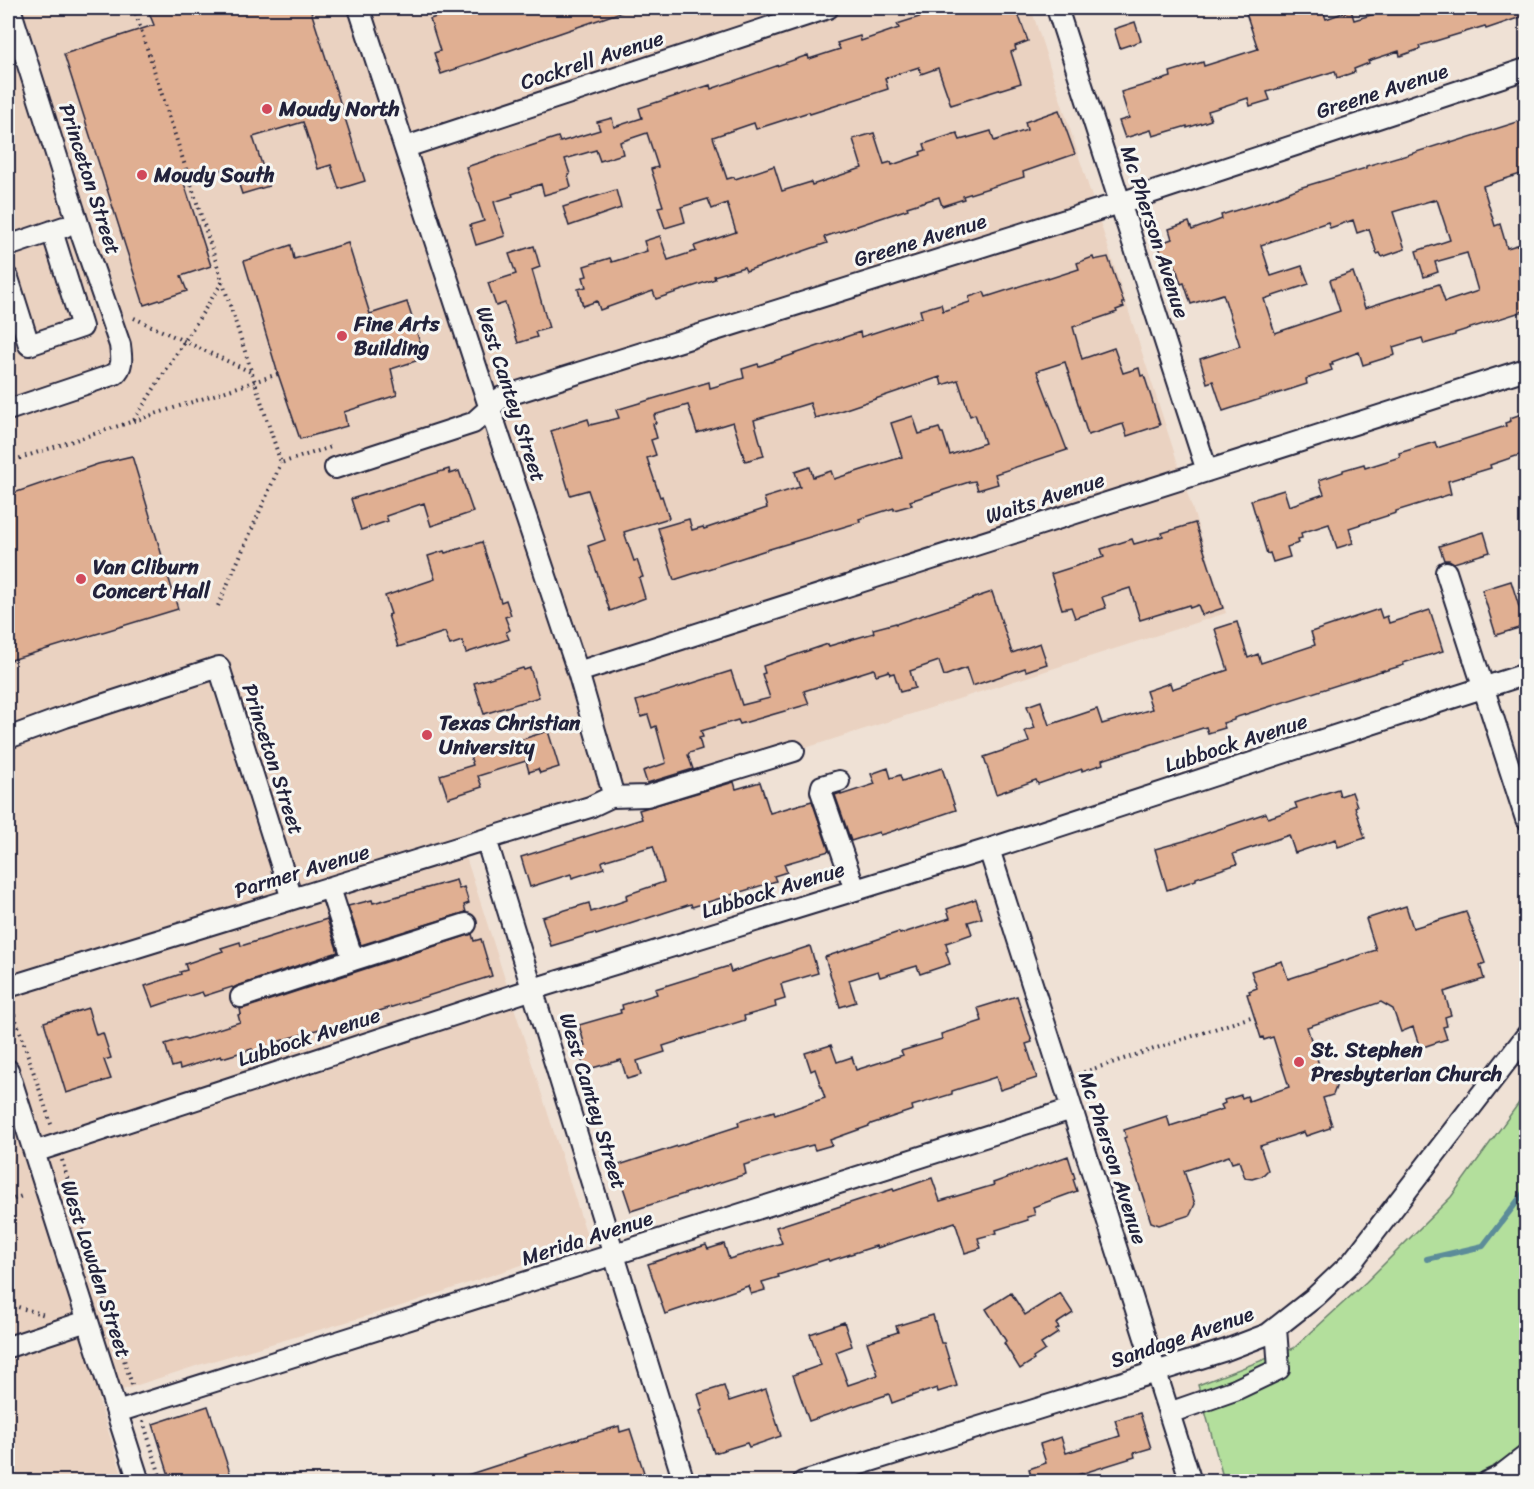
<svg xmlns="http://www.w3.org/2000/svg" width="1534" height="1489" viewBox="0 0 1534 1489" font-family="Sriracha,sans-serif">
  <rect width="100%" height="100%" fill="#efe1d5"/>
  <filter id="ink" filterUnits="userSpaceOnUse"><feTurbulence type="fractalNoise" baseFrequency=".0167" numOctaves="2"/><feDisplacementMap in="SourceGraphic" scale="12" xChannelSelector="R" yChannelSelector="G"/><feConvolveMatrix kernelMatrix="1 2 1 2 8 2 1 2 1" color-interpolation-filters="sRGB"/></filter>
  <g filter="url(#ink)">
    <path fill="#ead2c1" d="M8 8H1031L1226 613 466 857 589 1242 401 1306 202 1364 98 1398 124 1481H8Z"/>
    <path fill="#b3df9c" stroke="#6a806c" stroke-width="1.5" d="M1526 1093V1481H1224L1198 1385 1294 1348 1366 1282 1451 1197Z"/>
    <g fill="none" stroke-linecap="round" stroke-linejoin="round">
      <path stroke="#5b8c99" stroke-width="6" d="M1427 1259 1483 1246 1526 1190"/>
    </g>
    <path fill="#e0af92" stroke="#22223b" stroke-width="1.5" fill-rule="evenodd" d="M147 8H310L365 181 339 189 331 165 318 169 303 122 253 137 269 186 242 194 233 166 184 183 211 266 181 276 187 291 144 305 64 54 154 25Z
      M455 8H627V10L441 74 434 53 440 51 430 19 445 14 444 11Z
      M948 8H1016L1028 41 1015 46 1016 50 1011 52 1021 83 951 105 938 68 921 74 919 67 885 78 888 89 810 114 809 112 756 129 754 123 713 137 727 179 734 177 735 179 774 166 782 191 811 182 812 185 862 168 853 139 874 133 884 164 891 162 892 165 921 155 920 152 926 150 924 144 957 133 960 140 991 131 994 141 1027 130 1025 122 1059 110 1075 154 1023 172 1024 177 963 196 964 199 942 206 939 197 907 207 908 209 824 237 827 243 746 271 744 267 714 276 715 279 656 299 653 291 600 310 597 301 583 306 578 289 586 287 583 277 587 276 584 266 610 258 612 262 647 251 644 241 660 236 668 260 696 251 694 246 736 232 727 203 712 209 708 199 681 207 685 222 665 228 658 207 663 206 651 169 658 167 647 133 620 142 623 154 600 161 596 150 565 159 570 174 568 175 571 187 544 195 541 184 512 194 513 196 494 202 505 236 476 245 470 225 484 221 466 167 558 137 560 142 600 130 597 122 612 118 614 127 642 118 639 108 710 85 711 89 808 55 809 59 840 49 837 43 860 36 861 41 899 28 897 24Z
      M1265 8H1322L1326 19 1351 10 1354 20 1394 8H1527V15L1486 29 1485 26 1419 46 1420 49 1400 56 1399 51 1368 61 1369 63 1354 69 1355 72 1337 78 1335 71 1267 92 1270 100 1250 106 1248 98 1218 108 1208 111 1211 120 1187 128V126L1153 136 1151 130 1125 138 1119 121 1129 118 1121 92 1171 77 1170 72 1203 62 1204 66 1258 49 1246 13Z
      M1135 22 1141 41 1120 48 1114 29Z
      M1527 119V172L1483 186 1495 226 1500 224 1507 248 1527 242V310L1455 333V335L1424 344 1422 338 1393 347 1395 355 1363 365 1359 352 1332 362 1333 365H1330L1332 370 1306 379 1307 384 1223 411 1213 381 1207 383 1200 359 1240 346 1223 294 1191 304 1184 283 1181 284 1173 258 1164 261 1158 244 1172 239 1169 229 1189 222 1192 230 1222 219 1221 215 1269 200 1299 188 1366 168V166L1400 156 1401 157 1451 141V143ZM1433 200V201L1437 200 1450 240 1416 251 1424 277 1438 272 1435 262 1467 253 1478 291 1445 302 1439 284 1365 308 1353 272 1330 280 1340 311 1275 333 1264 299 1309 284 1302 266 1271 276 1261 245 1328 222 1330 228 1353 220 1357 233 1369 229 1377 254 1380 253 1382 257 1405 249 1393 212Z
      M616 190 621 208 569 226 563 207Z
      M348 243 370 314 407 302 425 358 391 369 397 395 344 412 347 426 300 439 278 374 244 261 291 245 294 259Z
      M534 246 540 267 532 270 549 328 535 332 537 337 518 343 505 303 496 306 488 283 516 274 509 254Z
      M1093 257 1094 260 1108 257 1124 303H1122L1124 307 1116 310 1117 312 1073 327 1082 359 1114 348 1123 373 1139 368 1141 376 1144 375 1160 425 1127 436 1123 424 1088 435 1065 362 1037 371 1067 450 995 474 998 484 978 490 975 481 969 482 910 501 912 505 894 510V508L859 519 860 522 763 551 674 580 658 528 689 519 692 530 703 527 704 529 767 508 764 498 800 487 795 472 810 467 813 477 831 471 834 479 902 457 891 423 913 416 919 434 939 428 941 433H943L950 455 985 443 975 414 970 416 958 380 942 385 940 377 831 414 815 418 810 403 754 420 764 456 745 461 733 422 697 433 688 405 654 415 656 423 653 424 657 438 651 440 656 455 647 458 660 497 662 496 669 518 624 532 634 561 637 560 643 577 639 578 645 598 610 611 588 546 605 540 588 490 570 495 551 431 588 419 590 425 619 418 616 410 709 382 710 388 744 378 742 369 758 364 759 366 860 332 861 337 922 317 920 310 941 304 943 311 970 302 969 297 984 292 986 297 1048 277V279L1079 269 1077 263Z
      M1527 412V460H1523L1522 454 1490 465 1491 468 1448 481 1451 494 1396 511V513L1349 528 1353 543 1337 548 1329 524 1301 533 1302 538 1298 539 1299 543 1287 547 1290 557 1273 562 1270 553 1267 554 1251 500 1284 490 1289 506 1324 494 1319 480 1343 472V470L1364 464 1365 468 1400 457 1399 453 1435 442 1437 448 1506 426 1505 423 1511 421 1510 418Z
      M132 456 178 609 8 661V495L98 464Z
      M449 469 450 474 459 471 473 512 431 526 424 503 386 516 388 521 361 530 351 499Z
      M1195 523 1223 608 1202 615 1198 605 1190 608 1189 605 1140 620 1130 588 1102 597 1106 608 1075 618 1071 607 1062 609 1051 574 1104 557 1101 549 1132 539 1134 544 1163 536 1162 533Z
      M1484 532 1490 552 1454 563 1449 560H1444L1439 546Z
      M482 542 501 602 506 600 511 615 505 617 510 630 506 632 509 639 466 653 462 641 450 645 445 632 398 647 388 615 391 614 385 596 435 579 428 556 444 551 445 553Z
      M1511 581 1525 626 1496 635 1482 590Z
      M992 592 1012 653 1040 643 1047 664 1026 671 1025 668 972 686 966 668 944 676 939 661 910 671 915 688 900 692 894 673 890 674 889 671 876 675 874 669 804 691 809 704 740 724 738 720 701 731 703 737 699 738 702 749 689 753 688 755 693 769 647 783 643 771 666 763 656 726 652 728 648 715 641 717 636 701 731 671 742 705 770 698 762 674 765 673 763 666 828 644 829 646 874 633 873 629 896 623V624Z
      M1379 609 1382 618 1387 616 1389 623 1430 610 1443 651 1403 663 1404 665 1384 671V670L1234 718V720L1223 723 1225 728 1208 733 1206 727 1102 760 1103 764 1082 771V769L1038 784 1036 780 996 794 984 757 1029 742 1025 731 1035 728 1027 706 1041 701 1049 725 1097 709 1102 724 1152 709 1146 691 1170 683 1172 689 1228 670 1215 629 1237 622 1248 658 1258 654 1261 663 1315 645 1311 632Z
      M523 668 524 670 530 668 539 697 484 714 474 683Z
      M548 731 559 767 540 773 538 769 529 772 526 761 478 776 482 787 448 798 440 775 473 765 470 756Z
      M888 768 891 778 900 775 902 781 942 768 956 810 890 832 880 835 879 832 851 841 835 795 841 793V795L875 784 871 774Z
      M734 782 736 789 760 782 770 813 812 801 829 851 784 864 787 872 774 876 776 881 692 907 691 904 596 935 595 933 551 946 542 917 589 903 591 912 627 900 626 895 664 882 653 846 603 861 602 862 604 868 572 878 571 874 530 887 521 857 642 819 639 810Z
      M1338 789 1340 796 1352 792 1357 806 1355 807 1365 838 1338 847 1336 839 1295 853 1289 835 1233 854 1237 864 1196 878V880L1167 890 1155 849 1184 841 1266 813 1268 818 1297 808 1295 803Z
      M456 880 459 889 464 887 469 903 464 905 466 912 361 945 348 906 372 900 373 903Z
      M976 899 982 918 968 922 972 934 946 943 948 951 946 952 950 964 920 974 917 966 880 977 878 971 849 980 856 1002 840 1007 825 957 899 932 900 934 950 918 947 909Z
      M1406 906 1413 928 1466 912 1485 963 1480 965 1484 979 1444 992 1451 1015 1445 1017 1447 1026 1443 1027 1447 1039 1420 1048 1413 1027 1401 1032 1393 1009 1381 1002 1307 1027 1321 1071 1333 1080 1336 1087 1333 1095 1323 1098 1332 1125 1330 1126V1128L1306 1136 1304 1132 1260 1146 1268 1170 1262 1176 1252 1179 1245 1178 1239 1161 1232 1163 1229 1156 1184 1171 1195 1204 1190 1215 1159 1225 1151 1222 1124 1138 1126 1137 1124 1130 1167 1116 1170 1126 1223 1109 1221 1105 1225 1103 1224 1100 1241 1095 1242 1098 1247 1096 1249 1101 1289 1087 1273 1037 1264 1040 1263 1037 1261 1038 1247 994 1250 993 1249 991 1257 988 1251 971 1282 961 1288 979 1376 950 1366 919Z
      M327 919 338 952 237 986 233 988 232 987 204 996 202 992 189 996 188 995 153 1007 145 986 181 974 180 972 187 970 185 964 223 951 221 948 240 942 241 946Z
      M472 934 474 941 481 939 492 976 350 1020 352 1026 325 1034 323 1028 280 1041 282 1046 254 1054 252 1049 222 1058 221 1056 180 1069 179 1065 172 1067 165 1044 184 1038 187 1039 240 1022 238 1015 241 1014 240 1009 245 1008Z
      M810 946 818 973 781 984 785 999 775 1002 776 1007 744 1016 745 1020 663 1046 665 1052 637 1061 641 1075 627 1079 621 1060 585 1070 578 1048 585 1046 579 1025 621 1013 620 1010 623 1009 622 1005 657 994 655 989 729 966 731 972Z
      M1017 996 1032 1042 1026 1044 1037 1078 1000 1090 996 1077 952 1091V1094L912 1106 913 1110 871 1124 869 1126 830 1140 832 1145 815 1150 813 1145 805 1147 744 1165 746 1174 631 1211 616 1166 739 1126 738 1122 774 1111 775 1115 825 1098 815 1069 811 1071 805 1053 831 1045 837 1062 852 1057 856 1070 903 1055 901 1051 942 1039 941 1034 982 1021 978 1008Z
      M88 1008 96 1035 103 1033 111 1058 104 1060 111 1079 66 1093 44 1022Z
      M1068 1156 1075 1178 1073 1179 1077 1191 1033 1207 1035 1215 1027 1217 1028 1220 996 1230 997 1233 978 1238 981 1248 965 1253 955 1222 877 1248 876 1246 829 1261 828 1259 778 1275 779 1277 762 1282 765 1290 751 1294 748 1286 665 1314 648 1264 706 1245 708 1249 724 1244 729 1259 782 1243 776 1227 893 1189 894 1191 932 1178 940 1201 994 1185 993 1183Z
      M1011 1293 1025 1315 1060 1293 1073 1313 1056 1324 1059 1328 1056 1330 1058 1333 1041 1344 1045 1350 1033 1358 1034 1360 1020 1369 1004 1343 1006 1341 986 1309Z
      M933 1315 941 1343H944L957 1386 938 1392 937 1388 922 1393V1392L892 1403 889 1394 809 1421 793 1375 821 1365 810 1334 844 1322 852 1346 836 1352 848 1385 878 1375 867 1342 898 1332 896 1326Z
      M724 1386 729 1401 766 1389 781 1436 749 1447 747 1443 714 1453 700 1411 703 1410 698 1394Z
      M208 1406 233 1482H171L153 1424Z
      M1140 1413 1151 1448 1134 1453 1135 1457 1074 1476 1076 1482H1033L1029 1469 1046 1463 1040 1444 1061 1437 1066 1453 1120 1436 1115 1420Z
      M619 1426 620 1432 630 1429 647 1482H459L458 1478 526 1456 525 1455Z"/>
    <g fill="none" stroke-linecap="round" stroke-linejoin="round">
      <g stroke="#22223b" stroke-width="24">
        <path id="minor" d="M359 8 490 409 578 672 612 790 611 797
          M1057 8 1207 471
          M406 147 828 8
          M8 246 64 227
          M8 278 29 345 82 327 52 231
          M8 410 115 374C124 366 121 356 120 345L82 236 10 8
          M335 468 473 423 502 397 1120 203 1526 69
          M1446 572 1526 819
          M578 672 1526 369
          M8 738 65 717 219 667 292 899
          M839 781 822 786 821 791 855 890
          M486 839 684 1482
          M989 849 1191 1482
          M330 888 353 960 466 924
          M8 987 590 807 611 797 647 796 794 751
          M241 997 353 960
          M8 1070 139 1482
          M34 1152 533 989 989 849 1417 709 1526 674
          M8 1347 87 1321
          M117 1412 1072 1109
          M1169 1413 1235 1390 1279 1369 1276 1328
          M803 1482 1226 1350 1268 1334 1315 1297 1352 1262 1526 1036
          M1487 1482 1500 1476 1526 1456"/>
      </g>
      <path stroke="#22223b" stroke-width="4" stroke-dasharray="1.5 4.5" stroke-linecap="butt" d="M134 8 281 463 331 447
        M134 318 253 373
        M134 420 223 281
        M8 462 278 374
        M218 606 281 463
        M9 1004 14 1014 52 1127
        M1078 1074 1254 1016
        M62 1160C84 1237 109 1312 133 1388
        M8 1201 25 1195
        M8 1301 18 1307 45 1315
        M143 1421 162 1482"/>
      <use href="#minor" stroke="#f6f6f2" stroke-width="20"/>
    </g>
  </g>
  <g fill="#d1495b" stroke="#f6f6f2" stroke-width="2">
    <circle cx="267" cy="109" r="6"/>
    <circle cx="142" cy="175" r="6"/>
    <circle cx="342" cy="336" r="6"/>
    <circle cx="81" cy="579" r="6"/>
    <circle cx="427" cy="735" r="6"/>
    <circle cx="1299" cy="1062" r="6"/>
  </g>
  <g text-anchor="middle" stroke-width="6" stroke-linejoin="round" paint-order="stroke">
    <g font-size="21" fill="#22223b" stroke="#f6f6f2">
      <text transform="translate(592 60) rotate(-18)" y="7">Cockrell Avenue</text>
      <text transform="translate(1382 91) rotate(-18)" y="7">Greene Avenue</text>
      <text transform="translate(90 179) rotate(72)" y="7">Princeton Street</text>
      <text transform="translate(1155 232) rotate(72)" y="7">Mc Pherson Avenue</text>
      <text transform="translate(920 240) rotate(-17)" y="7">Greene Avenue</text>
      <text transform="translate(511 394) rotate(72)" y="7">West Cantey Street</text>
      <text transform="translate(1045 498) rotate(-18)" y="7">Waits Avenue</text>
      <text transform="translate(1236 743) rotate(-18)" y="7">Lubbock Avenue</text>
      <text transform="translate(273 759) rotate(72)" y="7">Princeton Street</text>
      <text transform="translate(302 871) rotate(-17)" y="7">Parmer Avenue</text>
      <text transform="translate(773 890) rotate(-17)" y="7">Lubbock Avenue</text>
      <text transform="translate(309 1037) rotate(-18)" y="7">Lubbock Avenue</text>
      <text transform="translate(593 1101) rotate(73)" y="7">West Cantey Street</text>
      <text transform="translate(1113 1158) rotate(72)" y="7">Mc Pherson Avenue</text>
      <text transform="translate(587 1238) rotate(-18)" y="7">Merida Avenue</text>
      <text transform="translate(96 1269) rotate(72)" y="7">West Lowden Street</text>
      <text transform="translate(1182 1337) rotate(-19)" y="7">Sandage Avenue</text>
    </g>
    <g font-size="21" font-weight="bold" fill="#22223b" stroke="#f6f6f2" text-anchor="start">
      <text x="279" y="116">Moudy North</text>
      <text x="154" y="182">Moudy South</text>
      <text x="354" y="331">Fine Arts<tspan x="354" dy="24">Building</tspan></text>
      <text x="93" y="574">Van Cliburn<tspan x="93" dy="24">Concert Hall</tspan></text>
      <text x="439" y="730">Texas Christian<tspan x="439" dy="24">University</tspan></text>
      <text x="1311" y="1057">St. Stephen<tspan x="1311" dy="24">Presbyterian Church</tspan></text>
    </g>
  </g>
  <rect width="1534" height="1489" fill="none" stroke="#f6f6f2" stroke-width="30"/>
  <rect x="15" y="15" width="1504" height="1459" fill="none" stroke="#22223b" stroke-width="2" filter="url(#ink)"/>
</svg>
